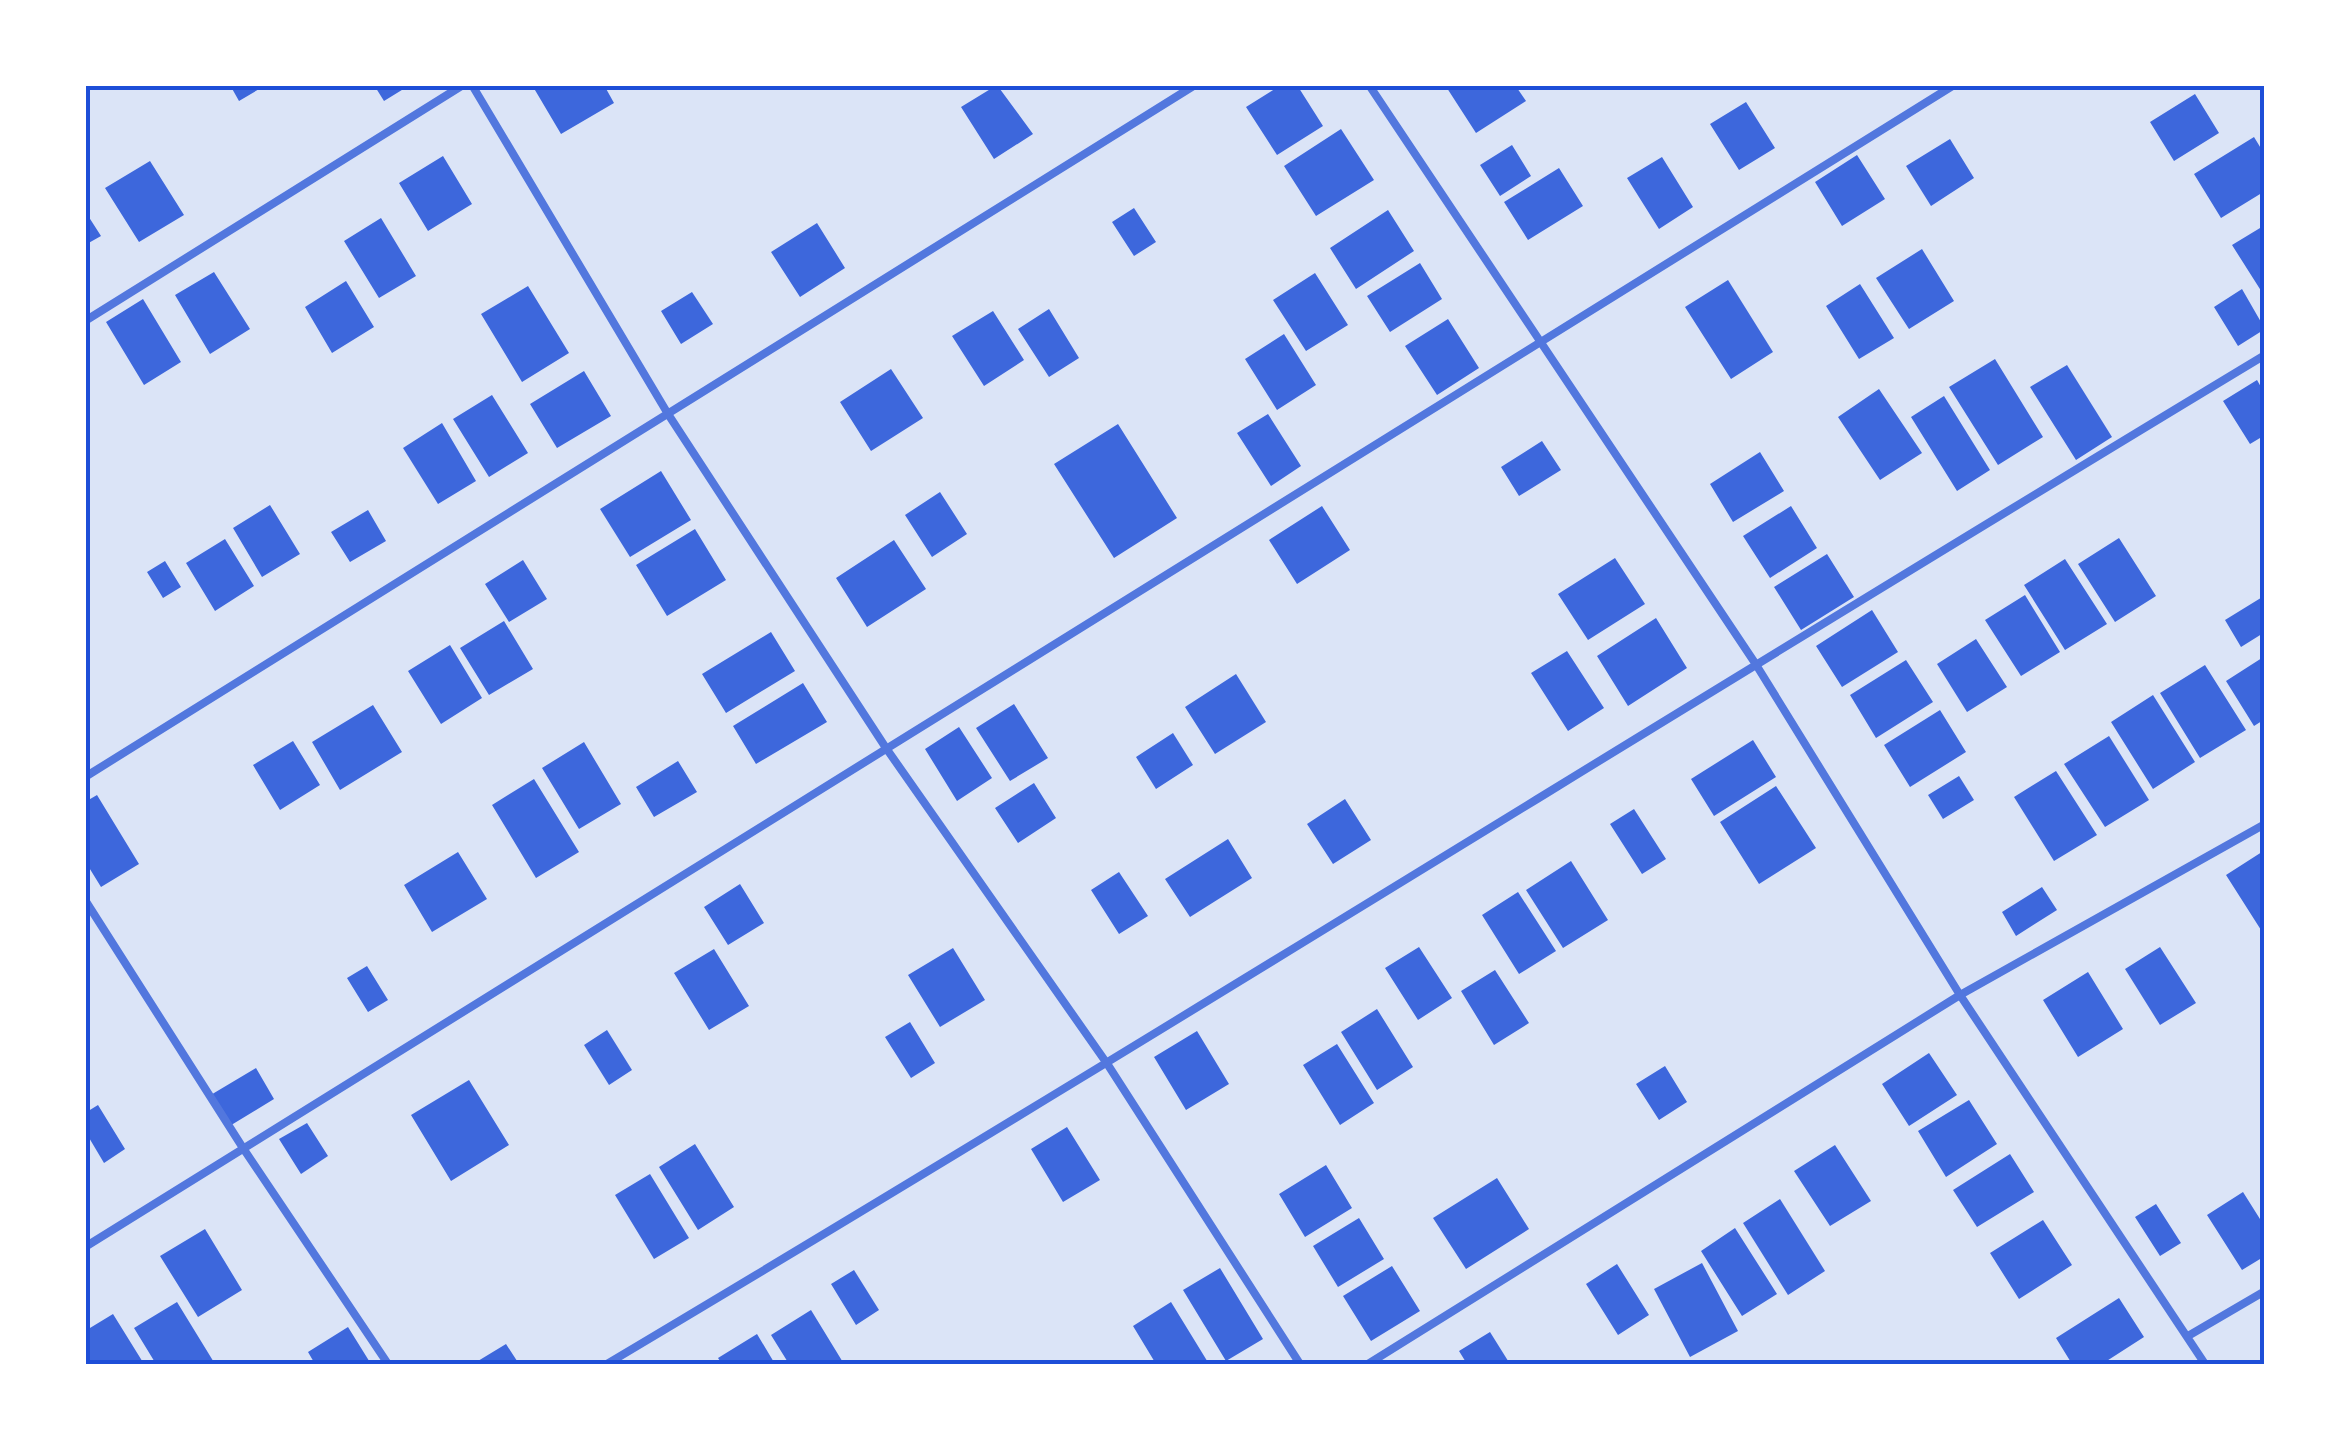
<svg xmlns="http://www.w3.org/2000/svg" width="2350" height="1449" viewBox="0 0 2350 1449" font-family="'PT Sans Narrow',sans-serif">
  <rect width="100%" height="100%" fill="#f2f2f2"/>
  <path fill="#dbe4f7" d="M85 85H2265V1364H85Z"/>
  <path fill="#3d67dc" d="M230 85H266L239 101Z
    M374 85H410L384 101Z
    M532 85H604L614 103 561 134Z
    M997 85 1033 134 994 159 961 107Z
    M1281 85H1297L1323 126 1277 155 1246 107Z
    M1445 85H1515L1526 101 1476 133Z
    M2195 94 2219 133 2174 161 2150 122Z
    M1746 102 1775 148 1739 170 1710 124Z
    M1341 129 1374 180 1316 216 1284 166Z
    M2254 137 2265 155V191L2221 218 2194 174Z
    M1950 139 1974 178 1931 206 1906 166Z
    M1512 145 1531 176 1500 196 1480 165Z
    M1857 155 1885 199 1842 226 1815 182Z
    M443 156 472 204 428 231 399 183Z
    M1662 157 1693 207 1659 229 1627 178Z
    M150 161 184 215 139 242 105 188Z
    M1559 168 1583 206 1528 240 1504 202Z
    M1134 208 1156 242 1134 256 1112 222Z
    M1388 210 1414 251 1356 289 1330 248Z
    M85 211 101 236 85 245Z
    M381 218 416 276 379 298 344 241Z
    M817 223 845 268 800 297 771 252Z
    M2265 225V297L2232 245Z
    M1922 249 1954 301 1909 329 1876 278Z
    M1420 263 1442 299 1390 332 1367 296Z
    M214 272 250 329 210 354 175 295Z
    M1315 273 1348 325 1306 351 1273 300Z
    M1728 280 1773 352 1731 379 1685 307Z
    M346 281 374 327 332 353 305 307Z
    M1860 284 1894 338 1859 359 1826 306Z
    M528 286 569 353 522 382 481 314Z
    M2242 289 2265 329 2238 346 2214 307Z
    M692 292 713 324 681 344 661 311Z
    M143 299 181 362 144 385 106 322Z
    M1049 309 1079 358 1049 377 1018 329Z
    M993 311 1024 360 984 386 952 336Z
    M1448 319 1479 368 1437 395 1405 346Z
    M1284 334 1316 385 1277 410 1245 359Z
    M1995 359 2043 437 1998 465 1949 387Z
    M2067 365 2112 437 2076 460 2030 387Z
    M891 369 923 418 871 451 840 402Z
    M584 371 611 416 557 448 530 404Z
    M2257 380 2265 394V435L2250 444 2223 401Z
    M1879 389 1922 453 1880 480 1838 417Z
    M492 395 528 453 489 477 453 419Z
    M1944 396 1990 470 1957 491 1911 417Z
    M1268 414 1301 466 1271 486 1237 433Z
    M442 423 476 481 438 504 403 448Z
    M1118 424 1177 518 1114 558 1054 464Z
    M1542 441 1561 470 1519 496 1501 467Z
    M1760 452 1784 491 1733 522 1710 484Z
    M661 471 691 520 630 557 600 509Z
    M940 492 967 534 932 557 905 515Z
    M270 505 300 554 262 577 233 528Z
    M1322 506 1350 550 1297 584 1269 540Z
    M1791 506 1817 548 1770 578 1743 536Z
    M368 510 386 541 350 562 331 532Z
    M695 529 726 580 667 616 636 565Z
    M2119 538 2156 596 2115 622 2078 564Z
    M225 539 254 586 215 611 186 563Z
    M894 540 926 589 867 627 836 578Z
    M1827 554 1854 597 1801 630 1774 587Z
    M1615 558 1645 604 1588 640 1558 594Z
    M2065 559 2107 624 2065 650 2024 585Z
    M523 560 547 599 509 622 485 584Z
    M165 561 181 587 163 598 147 572Z
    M2025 595 2060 652 2021 676 1985 620Z
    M2264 596 2265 632 2241 647 2225 620Z
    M1872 610 1898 652 1842 687 1816 646Z
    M1656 618 1687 668 1628 706 1597 656Z
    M504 621 533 669 489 695 460 648Z
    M771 632 795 671 726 713 702 674Z
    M1976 639 2007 687 1967 712 1937 664Z
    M450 645 482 698 441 724 408 671Z
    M1567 651 1604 708 1568 731 1531 673Z
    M2265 656V719L2254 726 2226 681Z
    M1906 660 1933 702 1876 738 1850 695Z
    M2205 665 2246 730 2200 758 2160 693Z
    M1236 674 1266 722 1215 754 1185 707Z
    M803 683 827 722 756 764 733 726Z
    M2153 695 2195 762 2153 789 2111 722Z
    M1014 704 1048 758 1010 781 976 728Z
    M373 705 402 752 340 790 312 742Z
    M1940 710 1966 752 1910 787 1884 745Z
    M959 727 992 778 957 801 925 749Z
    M1173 733 1193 765 1156 789 1136 757Z
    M2109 736 2149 800 2105 827 2064 764Z
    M1753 740 1776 777 1714 816 1691 779Z
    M293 741 320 785 280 810 253 765Z
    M584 742 621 804 579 829 542 768Z
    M678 761 697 792 654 817 636 787Z
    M2056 771 2097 835 2054 861 2014 797Z
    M1959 776 1974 800 1943 819 1928 795Z
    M534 779 579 852 536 878 492 805Z
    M1034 783 1056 818 1018 843 995 808Z
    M1776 786 1816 848 1759 884 1720 822Z
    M97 795 139 864 101 887 85 861V802Z
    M1345 799 1371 840 1333 864 1307 824Z
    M1634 809 1666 859 1642 874 1610 824Z
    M1228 839 1252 878 1190 917 1165 879Z
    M2265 850V927L2261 930 2226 875Z
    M458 852 487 899 432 932 404 885Z
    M1571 861 1608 920 1563 948 1526 890Z
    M1119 872 1148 916 1119 934 1091 890Z
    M740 884 764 923 728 945 704 907Z
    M2042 887 2057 910 2016 936 2002 912Z
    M1518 892 1556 951 1519 974 1482 915Z
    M1419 947 1452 998 1418 1020 1385 968Z
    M2160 947 2196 1003 2160 1025 2125 969Z
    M953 948 985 1000 940 1027 908 975Z
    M714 949 749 1006 709 1030 674 973Z
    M367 966 388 1000 368 1012 347 978Z
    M1495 970 1529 1023 1494 1045 1461 991Z
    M2088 972 2123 1029 2078 1057 2043 1000Z
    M1377 1009 1413 1067 1377 1090 1341 1032Z
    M910 1022 935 1063 911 1078 885 1037Z
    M607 1030 632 1070 609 1085 584 1045Z
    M1197 1031 1229 1084 1186 1110 1154 1057Z
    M1337 1044 1374 1103 1340 1125 1303 1065Z
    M1929 1053 1957 1095 1909 1126 1882 1084Z
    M1665 1066 1687 1102 1659 1120 1636 1084Z
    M256 1068 274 1099 228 1127 209 1096Z
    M469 1080 509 1145 451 1181 411 1115Z
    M1969 1100 1997 1144 1946 1177 1918 1131Z
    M98 1105 125 1149 104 1163 85 1131V1113Z
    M307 1123 328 1156 301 1174 279 1139Z
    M1067 1127 1100 1180 1063 1202 1031 1149Z
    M695 1144 734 1207 698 1230 659 1167Z
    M1835 1145 1871 1201 1830 1226 1794 1171Z
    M2010 1154 2034 1192 1977 1227 1953 1190Z
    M1326 1165 1352 1208 1305 1237 1279 1194Z
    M650 1174 689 1238 654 1259 615 1195Z
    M1497 1178 1529 1229 1466 1269 1433 1218Z
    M2243 1192 2265 1227V1256L2242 1270 2207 1215Z
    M1780 1199 1825 1271 1788 1295 1743 1223Z
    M2156 1204 2181 1243 2160 1256 2135 1217Z
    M1359 1218 1384 1259 1338 1287 1313 1246Z
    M2043 1220 2072 1265 2019 1299 1990 1253Z
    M1735 1228 1777 1294 1742 1316 1701 1251Z
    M205 1229 242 1290 198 1317 160 1256Z
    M1702 1263 1738 1331 1690 1357 1654 1289Z
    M1617 1264 1649 1315 1618 1335 1586 1284Z
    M1392 1266 1420 1311 1371 1341 1343 1296Z
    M1220 1268 1263 1339 1226 1361 1183 1290Z
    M854 1270 879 1310 856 1325 831 1284Z
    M2119 1298 2144 1337 2102 1364H2072L2056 1338Z
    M177 1302 215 1364H156L134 1328Z
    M1171 1302 1209 1364H1156L1133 1326Z
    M811 1310 844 1364H789L771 1335Z
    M113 1314 144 1364H87L85 1360V1331Z
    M348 1327 371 1364H315L308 1352Z
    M1490 1332 1510 1364H1467L1459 1351Z
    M757 1334 775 1364H722L718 1358Z
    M506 1344 519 1364H473Z"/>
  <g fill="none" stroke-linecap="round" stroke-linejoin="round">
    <path stroke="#5277de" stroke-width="8" d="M472 85 668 414 886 748 1108 1065 1300 1364
      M1369 85 1755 663 1960 995 2205 1364
      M85 321 463 85
      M85 777 1195 85
      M85 900 243 1148 388 1364
      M85 1247 1954 85
      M2188 1336 2265 1291
      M607 1364C1163 1033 1711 689 2265 355
      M1368 1364 1960 995 2265 824"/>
  </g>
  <rect width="2350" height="1449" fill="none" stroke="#ffffff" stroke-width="175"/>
  <rect x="88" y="88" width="2174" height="1274" fill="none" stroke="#1d4ed8" stroke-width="4"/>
</svg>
